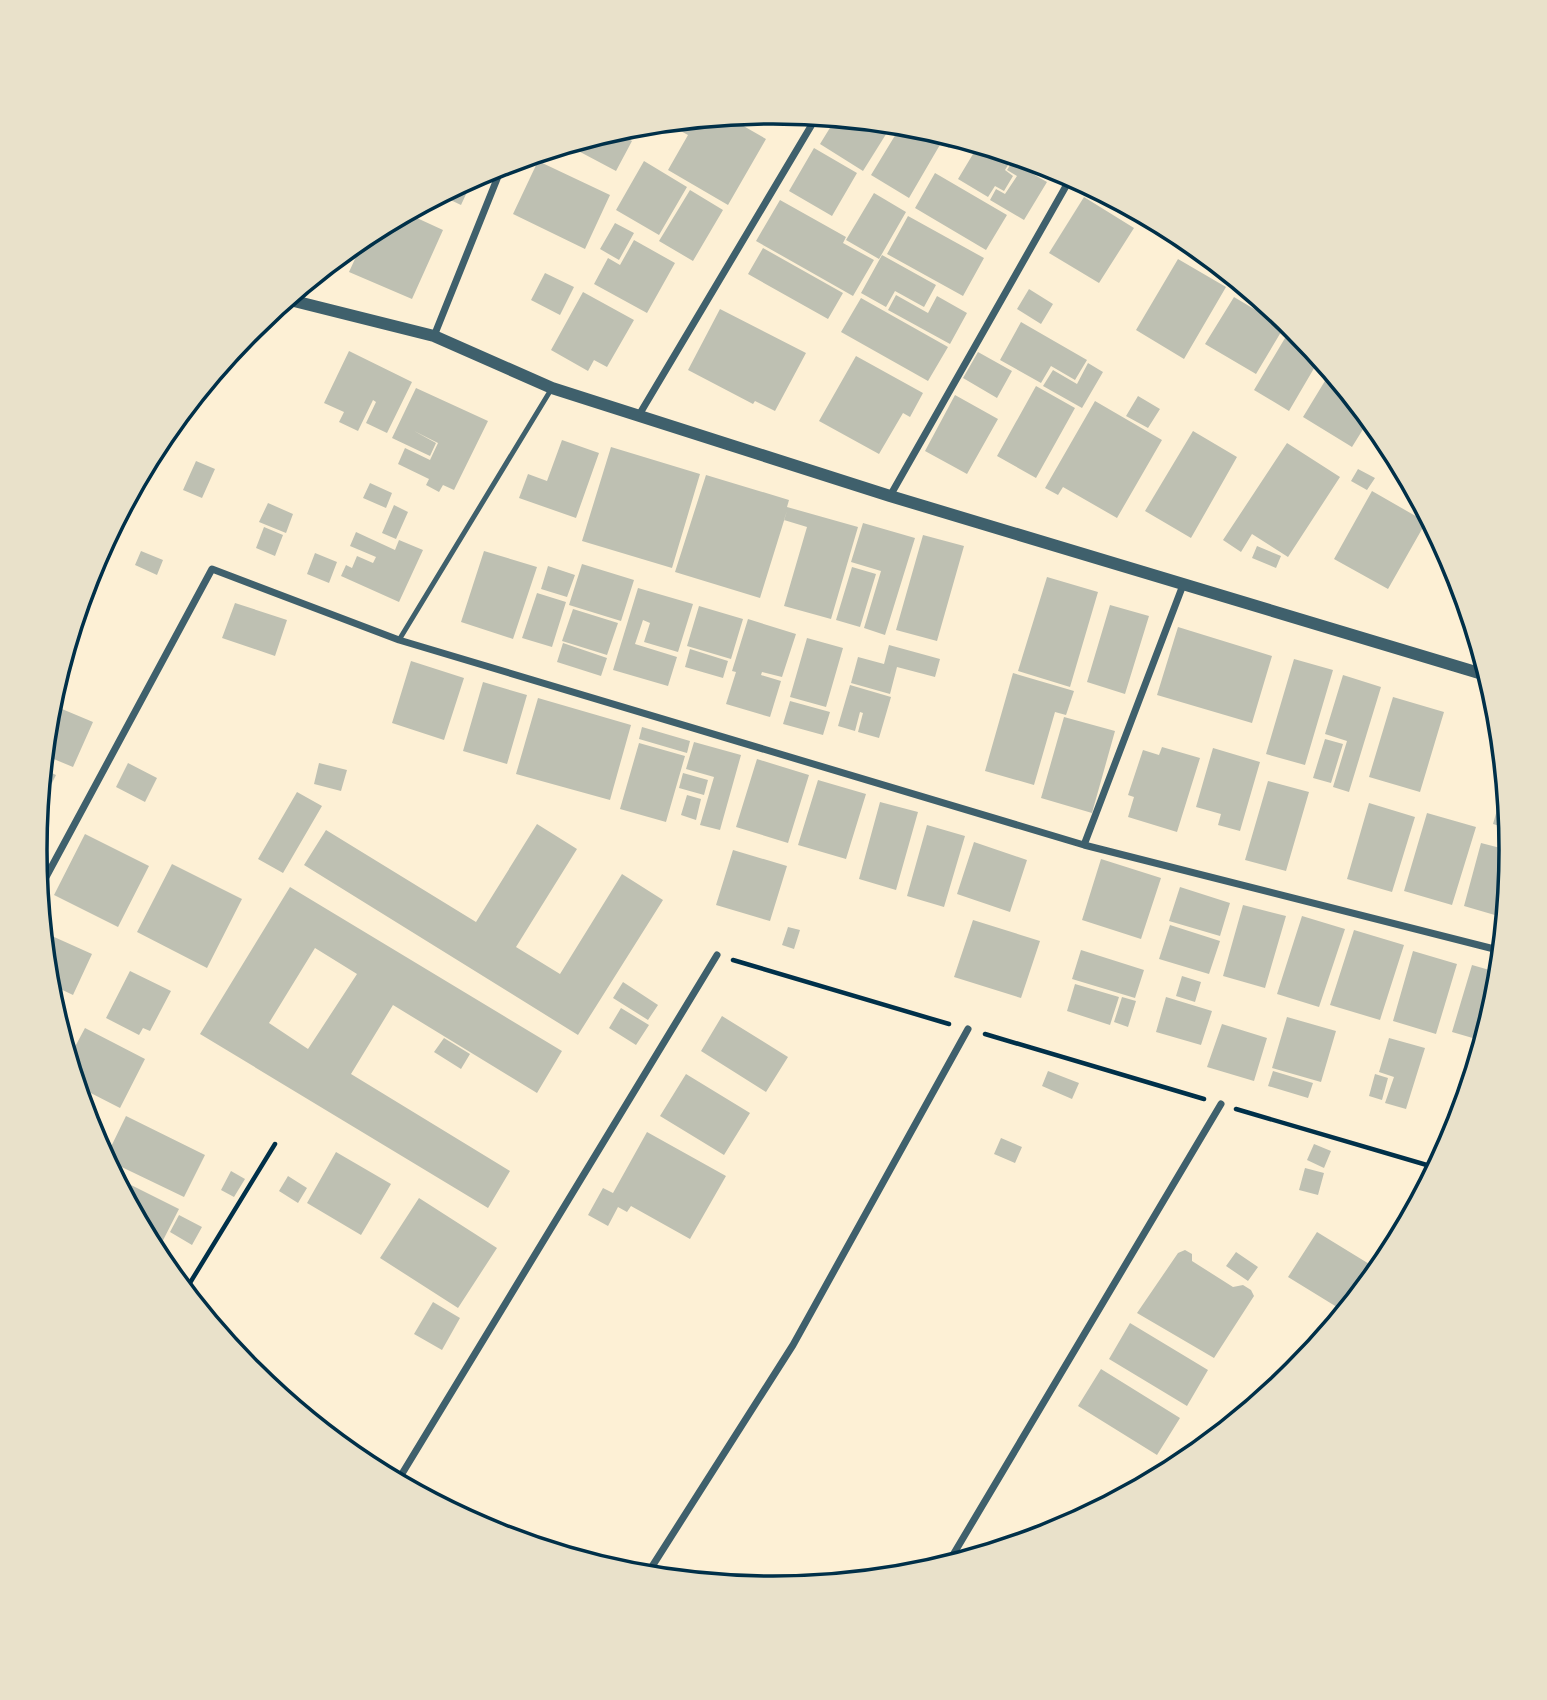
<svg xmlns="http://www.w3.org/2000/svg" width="1547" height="1700" viewBox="0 0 1547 1700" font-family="'Noto Sans',sans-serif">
  <rect width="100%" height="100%" fill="#fdf0d5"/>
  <path fill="#bec0b2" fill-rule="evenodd" d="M726 116 766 139 728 205 668 170 688 135 668 124 669 122Z
    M836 118 893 123 863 171 820 144Z
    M902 124 918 126 956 137 949 148 941 143 909 198 871 175Z
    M613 131 632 141 616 171 567 145Z
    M979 144 1004 152 1013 157 1005 170 1013 176 1004 191 995 186 988 197 958 179Z
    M814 148 857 173 832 216 789 191Z
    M538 161 610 195 585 249 513 214Z
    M644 161 687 187 659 235 616 210Z
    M1012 162 1047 182 1024 220 990 200 996 189 1005 194 1017 176 1007 170Z
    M935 173 1007 215 986 250 915 208Z
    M474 177 461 205 440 195Z
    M690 190 723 210 693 261 659 241Z
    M874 193 906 212 879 259 846 240Z
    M1084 197 1134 228 1099 283 1049 253Z
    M780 200 846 237 843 243 874 260 853 296 756 241Z
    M406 213 443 230 412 299 349 272 366 235Z
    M908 216 984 258 963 296 887 254Z
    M615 223 634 233 619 260 600 249Z
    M634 240 675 263 647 313 594 284 608 258 620 265Z
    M763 248 843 293 828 319 748 274Z
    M882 255 936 285 924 307 895 291 886 307 861 293Z
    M1178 259 1226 287 1184 359 1136 330Z
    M545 273 574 287 560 315 531 300Z
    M1029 289 1053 304 1041 324 1017 309Z
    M583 292 634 320 607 367 594 360 588 371 551 350Z
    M896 295 928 313 937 296 967 313 950 344 888 310Z
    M1234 297 1284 327 1256 374 1205 344Z
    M861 298 948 347 928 381 841 332Z
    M720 309 806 353 775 411 755 401 753 404 688 370Z
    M1021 322 1087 360 1075 380 1051 366 1041 383 1000 360Z
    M1288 333 1311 347 1320 358 1289 411 1254 390Z
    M349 351 412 382 387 433 366 423 376 402 373 400 358 431 339 422 344 412 324 403Z
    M978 352 1012 371 997 398 963 378Z
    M856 356 923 393 910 417 903 413 879 454 819 421Z
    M1088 363 1103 372 1082 408 1043 386 1053 370 1077 384Z
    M1331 371 1370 418 1352 447 1303 417Z
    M1036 386 1075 408 1036 478 997 456Z
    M416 388 488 421 454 490 443 485 439 492 426 485 429 479 398 464 405 448 430 460 438 443 414 431 436 443 430 456 392 438Z
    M955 395 998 419 967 474 925 451Z
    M1138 396 1160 409 1148 428 1126 416Z
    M1095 401 1162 440 1117 518 1063 487 1058 495 1045 488Z
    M1193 431 1237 457 1191 538 1145 511Z
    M562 440 599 453 576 518 519 498 528 474 547 481Z
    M1287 443 1340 477 1288 557 1252 534 1241 552 1223 540Z
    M611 447 700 474 672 568 582 541Z
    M1397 457 1405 473 1410 481 1390 469Z
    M196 461 215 469 202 498 183 490Z
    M1358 469 1375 478 1367 490 1351 481Z
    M706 475 789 500 787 507 858 527 831 619 784 606 807 527 784 520 787 511 760 598 675 572Z
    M370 483 392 493 386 508 363 498Z
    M1372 491 1426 522 1388 589 1334 559Z
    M268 503 293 514 286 533 259 522Z
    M394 505 408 512 396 539 382 533Z
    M863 523 915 538 885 635 864 628 881 571 851 562Z
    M264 527 283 535 275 556 256 548Z
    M356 532 395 550 399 540 423 550 399 602 341 576 346 565 352 568 357 556 373 563 376 557 350 546Z
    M923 535 964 546 937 641 896 630Z
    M1257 546 1281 556 1276 568 1252 558Z
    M141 551 163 560 157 575 135 565Z
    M484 551 537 567 513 639 461 622Z
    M315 553 337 562 329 583 307 574Z
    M582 564 634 580 621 621 569 605Z
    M548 566 575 575 567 597 541 589Z
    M852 567 876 574 860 627 836 620Z
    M1047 577 1098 592 1070 687 1018 671Z
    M1461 584 1468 607 1453 598Z
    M638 588 693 604 678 652 644 642 650 623 643 620 635 644 677 657 668 686 613 670Z
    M537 593 566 602 552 647 522 638Z
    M235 603 287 620 275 656 222 638Z
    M1110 605 1149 616 1125 694 1087 682Z
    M699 606 743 619 731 659 687 646Z
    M573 609 618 623 607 655 562 641Z
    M748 619 796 634 782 677 762 672 761 675 781 681 770 717 726 704 736 672 732 671Z
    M1178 627 1272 656 1252 723 1157 695Z
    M807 638 843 648 826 707 790 697Z
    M563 643 607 658 601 676 557 662Z
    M889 645 940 659 935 677 897 667 890 694 851 683 858 657 884 664Z
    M690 649 728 661 723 678 685 667Z
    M1294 659 1333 670 1305 765 1266 754Z
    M411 661 464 678 444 740 392 723Z
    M1013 673 1074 691 1066 715 1055 712 1034 785 985 771Z
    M1343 675 1381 687 1349 792 1333 787 1347 741 1325 734Z
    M483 682 527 695 507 764 463 751Z
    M850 685 891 697 879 738 858 732 863 713 860 712 855 731 838 726Z
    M1393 697 1444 712 1420 792 1369 777Z
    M538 698 631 725 610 800 516 774Z
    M790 701 830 712 823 735 783 724Z
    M50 704 93 722 73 767 44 755Z
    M1064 717 1115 731 1092 813 1041 798Z
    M642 727 690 741 687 753 639 739Z
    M1325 739 1343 744 1331 783 1313 778Z
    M694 742 741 755 720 830 700 825 714 777 686 769Z
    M639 743 685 756 666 822 620 809Z
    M1162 747 1200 758 1177 832 1128 817 1134 797 1128 795 1143 750 1159 755Z
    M1213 748 1260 762 1240 831 1218 825 1221 814 1196 807Z
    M757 759 809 775 788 843 736 827Z
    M128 763 157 778 145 802 116 787Z
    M319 763 347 770 341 791 314 784Z
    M43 769 56 775 39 809Z
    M683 773 708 780 704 795 679 788Z
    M818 780 866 794 846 859 798 845Z
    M1268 781 1309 792 1286 871 1245 860Z
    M1505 782 1510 829 1493 824Z
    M297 792 322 806 283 873 258 859Z
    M687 795 701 799 696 820 681 815Z
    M880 802 918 812 896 890 859 879Z
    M1369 803 1415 817 1392 892 1347 879Z
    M1427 813 1476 827 1452 905 1404 891Z
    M537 824 577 849 516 947 560 974 622 874 663 900 578 1035 304 865 326 830 476 922Z
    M927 825 965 836 944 907 907 896Z
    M85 834 149 866 118 927 54 895Z
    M974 842 1027 860 1010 912 957 894Z
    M1481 843 1512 851 1505 918 1464 906Z
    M733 850 787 866 770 921 716 905Z
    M1101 859 1161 878 1141 939 1082 920Z
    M172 864 242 899 207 968 137 932Z
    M290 887 562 1051 537 1093 393 1005 351 1074 510 1171 488 1208 200 1034ZM315 948 357 974 308 1049 269 1023Z
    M1180 887 1230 903 1220 936 1169 921Z
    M1243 905 1286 916 1265 988 1223 976Z
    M1302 916 1345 929 1319 1007 1277 994Z
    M973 920 1040 941 1021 998 954 977Z
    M1170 925 1220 941 1209 974 1159 959Z
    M788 927 800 930 794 949 782 945Z
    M1354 930 1404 945 1380 1020 1330 1005Z
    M43 932 92 954 73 995 48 983Z
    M1081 950 1144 970 1135 998 1072 979Z
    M1413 951 1457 964 1436 1034 1393 1021Z
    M1472 965 1500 973 1498 994 1483 1041 1452 1032Z
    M130 971 171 991 150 1031 143 1028 139 1035 106 1018Z
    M1182 976 1201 982 1195 1002 1176 996Z
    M623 982 658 1005 648 1020 613 998Z
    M1075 984 1119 997 1110 1025 1067 1011Z
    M1122 997 1136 1001 1128 1027 1114 1022Z
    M1166 997 1212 1011 1201 1045 1156 1032Z
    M621 1008 649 1025 636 1045 609 1028Z
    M722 1016 788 1057 766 1092 701 1051Z
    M1287 1017 1336 1031 1321 1082 1272 1068Z
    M1222 1024 1267 1038 1254 1081 1207 1067Z
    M85 1028 145 1059 120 1108 77 1086 69 1058Z
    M444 1038 470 1054 461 1069 434 1052Z
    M1389 1038 1425 1048 1406 1109 1385 1103 1394 1077 1379 1072Z
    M1048 1071 1079 1083 1072 1099 1042 1086Z
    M1273 1071 1313 1083 1308 1098 1268 1086Z
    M686 1074 750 1113 724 1155 660 1116Z
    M1375 1074 1388 1078 1382 1100 1369 1096Z
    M126 1116 205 1155 184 1197 105 1159Z
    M647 1132 726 1176 690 1239 631 1206 627 1212 618 1207 608 1226 588 1215 603 1188 613 1193Z
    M1001 1138 1022 1147 1015 1163 994 1154Z
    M1314 1144 1331 1151 1324 1168 1307 1160Z
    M336 1152 391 1184 361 1235 307 1203Z
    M1305 1168 1324 1173 1318 1195 1299 1190Z
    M231 1171 245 1179 234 1197 221 1190Z
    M288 1176 307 1188 298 1203 279 1191Z
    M115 1177 179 1209 156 1254Z
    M419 1198 497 1248 458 1308 380 1258Z
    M179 1215 202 1227 192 1245 170 1232Z
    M1317 1232 1379 1270 1345 1312 1288 1277Z
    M1185 1250 1192 1254V1261L1233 1287 1243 1285 1251 1290 1254 1296 1214 1358 1137 1313 1178 1253Z
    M1236 1252 1258 1267 1248 1281 1226 1266Z
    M433 1302 460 1318 442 1350 414 1334Z
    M1130 1323 1208 1370 1187 1406 1109 1359Z
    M1101 1369 1180 1418 1157 1455 1078 1406Z"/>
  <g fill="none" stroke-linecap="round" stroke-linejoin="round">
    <path stroke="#003049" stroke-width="4.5" d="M733 960 949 1024
      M985 1034 1204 1099
      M1236 1109 1437 1168
      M185 1291 275 1144"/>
    <path stroke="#3f606c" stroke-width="5" d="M399 640 552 388"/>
    <path stroke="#3f606c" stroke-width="7" d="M1047 165 1224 269
      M434 336 503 164
      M639 415 817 116
      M890 496 1070 179
      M1084 845 1183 585
      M39 890 212 569 399 640 1084 845 1502 951
      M397 1482 717 955
      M947 1565 1221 1104
      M646 1576 793 1345 968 1029"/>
    <path stroke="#3f606c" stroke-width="12" d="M286 299 434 336 552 388 890 496 1489 676"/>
  </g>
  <path d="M0 0H1547V1700H0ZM47 850a726 726 0 1 1 1452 0a726 726 0 1 1-1452 0Z" fill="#e9e1ca" fill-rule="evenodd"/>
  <path fill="none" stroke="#003049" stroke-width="3.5" d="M47 850a726 726 0 1 1 1452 0a726 726 0 1 1-1452 0Z"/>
</svg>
